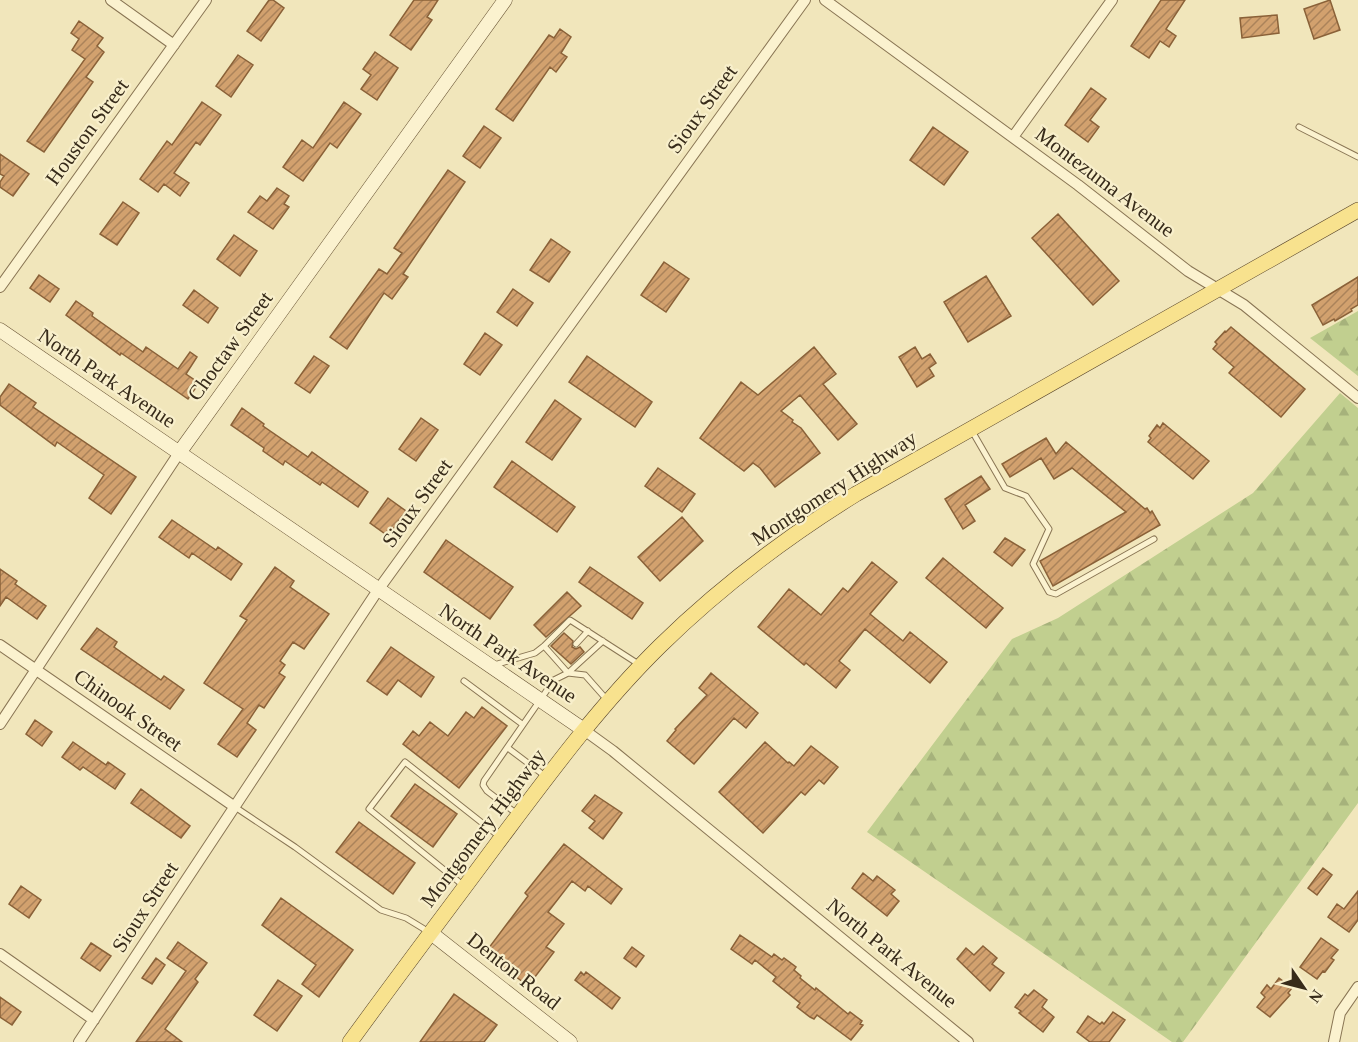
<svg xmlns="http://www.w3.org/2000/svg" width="1358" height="1042" viewBox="0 0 1358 1042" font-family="'Times New Roman',serif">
  <defs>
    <pattern id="forest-firs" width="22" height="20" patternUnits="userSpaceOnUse" patternTransform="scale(1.5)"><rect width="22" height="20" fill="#c1cf8f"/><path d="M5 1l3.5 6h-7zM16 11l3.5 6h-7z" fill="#a6b27b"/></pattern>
    <pattern id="building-hatch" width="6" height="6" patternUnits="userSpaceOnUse" patternTransform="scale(1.5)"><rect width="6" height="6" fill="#d2a16e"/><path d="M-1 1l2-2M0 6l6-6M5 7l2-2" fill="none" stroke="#ab835a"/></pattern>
  </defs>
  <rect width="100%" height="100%" fill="#f1e6bb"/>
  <path fill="url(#forest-firs)" d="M1358 311V376L1310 338Z
    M1340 393 1358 408V803L1183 1042H1172L867 832 1012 639 1058 618 1253 493Z"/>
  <path fill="url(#building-hatch)" stroke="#8a6138" stroke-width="1.5" d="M269 0H273L284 8 261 41 247 31Z
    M414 0H438L427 17 432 20 411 50 390 35Z
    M1161 0H1185L1166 29 1176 36 1169 47 1160 41 1149 58 1131 46Z
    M1330 0 1340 30 1314 39 1304 9Z
    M1277 15 1279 33 1242 38 1240 18Z
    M79 21 103 38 97 46 104 52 86 77 93 82 44 152 27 141 85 59 72 50 79 39 71 33Z
    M560 29 571 37 561 53 567 57 556 72 550 67 513 121 496 109 549 35 554 38Z
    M375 52 398 68 377 100 361 89 371 75 363 69Z
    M238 55 253 65 231 97 216 86Z
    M1091 88 1106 99 1090 120 1099 127 1088 142 1065 125Z
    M202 102 221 115 200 145 196 142 174 173 189 183 180 196 164 184 158 192 140 179 167 141 172 145Z
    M344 102 361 114 337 148 330 143 303 181 283 167 302 140 313 148Z
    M484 126 501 138 480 168 463 156Z
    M933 127 968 152 944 185 910 160Z
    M0 154 29 174 13 196 0 187V182L4 176 0 174Z
    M448 170 465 182 403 274 408 277 392 299 384 293 347 349 330 337 379 269 387 274 402 253 394 248Z
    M277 188 289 196 284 204 289 207 273 229 248 212 260 196 267 201Z
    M123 202 139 213 117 245 100 234Z
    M1058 214 1119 281 1093 305 1032 238Z
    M234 235 257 251 240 276 217 259Z
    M551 239 570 252 549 282 530 270Z
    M664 262 689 279 666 312 641 295Z
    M39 275 59 289 50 302 30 288Z
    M986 276 1011 316 968 342 944 302Z
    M1358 277V305L1351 309 1352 311 1335 321 1334 319 1323 325 1312 305Z
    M513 289 533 303 517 326 497 312Z
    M194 290 218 308 208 323 183 305Z
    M76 301 93 313 92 316 143 352 146 347 178 369 190 352 197 357 186 374 199 383 188 399 121 353 120 355 66 315Z
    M1231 327 1305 389 1281 417 1229 373 1234 367 1213 349 1217 344 1215 342 1225 331 1226 332Z
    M485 333 502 345 480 375 464 364Z
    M814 347 836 374 823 384 857 424 838 440 800 395 781 411 793 420 792 422 801 428 820 453 775 487 760 468 753 463 744 471 700 438 741 382 758 395Z
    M915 347 922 359 930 354 936 363 929 368 934 376 917 387 899 357Z
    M314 356 329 366 310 393 295 383Z
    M587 356 652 402 635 427 569 382Z
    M9 384 36 403 33 407 136 477 111 514 89 498 104 475 57 442 55 446 0 405V397Z
    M555 400 581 419 552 460 526 442Z
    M242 408 264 424 263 426 308 457 312 452 368 492 358 507 322 482 320 485 285 461 283 465 263 451 264 448 231 425Z
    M421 418 438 430 416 461 399 449Z
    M1163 423 1209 461 1193 479 1148 442 1151 438 1149 436 1157 425 1160 428Z
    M1046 438 1056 454 1066 442 1145 509 1147 508 1150 513 1152 511 1160 525 1053 586 1040 561 1126 512 1072 468 1054 479 1041 458 1010 477 1002 464Z
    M512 461 575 507 557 532 494 487Z
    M658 468 695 494 682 512 645 486Z
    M981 476 990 489 965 505 975 521 963 529 945 499Z
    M388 498 406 511 388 536 370 523Z
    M682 517 703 541 660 581 638 557Z
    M172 520 216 550 218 547 242 564 231 580 192 553 189 558 159 537Z
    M1005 538 1025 550 1012 566 994 552Z
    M446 540 513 587 490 619 424 572Z
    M943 558 1003 608 986 628 926 578Z
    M872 562 897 582 870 614 903 641 910 632 947 662 930 683 865 629 839 661 850 670 836 688 806 663 804 665 758 627 789 589 821 615 843 588 848 592Z
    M275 567 294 581 290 587 329 614 304 649 293 642 280 661 285 665 279 673 285 677 264 708 259 705 247 723 256 730 237 757 218 744 243 709 204 683 247 620 240 616Z
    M590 567 643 603 632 619 579 582Z
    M0 569 17 581 15 584 46 606 37 619 6 597 0 606Z
    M567 592 581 606 546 637 534 625Z
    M97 628 117 642 114 647 161 680 164 676 184 690 170 709 81 649Z
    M564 633 573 641 572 647 576 649 580 647 584 652 571 664 551 646Z
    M391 647 434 677 421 697 398 680 387 695 367 681Z
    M711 673 758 713 746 728 734 718 694 764 667 741 676 730 675 729 707 695 699 688Z
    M482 707 507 726 459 788 403 744 413 731 419 736 430 722 448 736 466 712 474 718Z
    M35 720 52 732 42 746 26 734Z
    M73 742 106 765 108 762 125 774 115 789 83 767 80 770 62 757Z
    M765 742 788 763 789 762 794 766 811 746 838 767 824 784 819 780 805 795 801 792 763 833 719 792Z
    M415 784 457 814 433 847 391 816Z
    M141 789 190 826 181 838 131 803Z
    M595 795 622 813 603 839 589 828 595 821 582 811Z
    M359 822 415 863 393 894 336 852Z
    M564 844 622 889 611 904 588 886 585 891 572 881 548 912 564 924 546 947 554 952 528 986 485 953 528 896 525 893Z
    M1323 868 1332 875 1317 895 1308 888Z
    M863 873 873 881 877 876 895 890 891 894 899 901 887 916 852 888Z
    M21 886 41 900 29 918 9 904Z
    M1358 891V920L1349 932 1328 917 1337 904 1344 909Z
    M281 898 353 950 319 997 302 984 316 965 262 925Z
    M740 935 772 957 774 954 782 960 784 958 796 967 794 970 801 976 800 978 815 990 816 988 848 1014 850 1012 862 1021 860 1024 863 1025 851 1040 817 1015 814 1019 810 1017 797 1007 800 1003 773 981 776 977 755 960 752 964 731 949Z
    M1321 938 1338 950 1331 958 1334 960 1325 972 1323 971 1317 979 1300 967Z
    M178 942 207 963 195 979 198 982 165 1029 182 1042H136L186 971 167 958Z
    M91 943 111 956 100 971 81 958Z
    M983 946 997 958 992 964 1004 973 990 991 957 959 966 948 974 955Z
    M632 947 644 956 636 967 624 958Z
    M156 958 165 965 152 984 142 978Z
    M581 972 584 975 586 972 620 998 612 1009 575 980Z
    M1279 978 1292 988 1288 993 1290 995 1270 1017 1257 1007 1265 997 1261 993 1267 985 1271 989Z
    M278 980 302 996 277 1031 254 1015Z
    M1034 990 1047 1000 1042 1007 1054 1017 1043 1032 1019 1013 1021 1011 1015 1007 1025 994 1028 996Z
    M454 994 497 1025 484 1042H420Z
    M0 997 21 1012 12 1025 0 1017Z
    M1113 1012 1125 1020 1109 1042H1090L1077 1032 1088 1016 1100 1024 1102 1022 1104 1024Z"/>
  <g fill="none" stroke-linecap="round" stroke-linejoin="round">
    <g stroke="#897554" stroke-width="7">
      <path id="lane" d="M1299 127 1358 157
        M972 431 1005 488 1026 496 1049 529 1033 564 1049 592 1056 594 1154 539
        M576 644 588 631
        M544 646 568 673 603 641
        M494 665 535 653 544 646 570 620 640 665
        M464 681 522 724
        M508 748 545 776
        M235 807 295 847 381 910 406 918 429 932
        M517 814 487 791 483 785 484 781 554 680 568 673 585 675 608 701
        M464 886 369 809 405 762 500 837"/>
    </g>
    <g stroke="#897554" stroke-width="12">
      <path id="street" d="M111 0 174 45
        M825 0 1078 185 1188 271 1244 305 1358 398
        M1013 137 1112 0
        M0 287 206 0
        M0 645 235 807
        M0 724 179 453
        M584 730 613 751 968 1042
        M0 954 94 1020
        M79 1042 378 590 805 0
        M1334 1042 1340 1013 1358 987"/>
    </g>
    <g stroke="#6b5637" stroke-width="15">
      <path id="secondary" d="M0 330 584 730
        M179 453 505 0
        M431 933 570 1042"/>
    </g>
    <g stroke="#564229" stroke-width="16">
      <path id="primary" d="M350 1042C398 976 447 911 496 845 547 777 598 707 660 646 719 588 785 538 856 494L1358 210"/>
    </g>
    <use href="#lane" stroke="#fbf2cf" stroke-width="5"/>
    <use href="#street" stroke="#fbf2cf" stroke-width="10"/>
    <use href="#secondary" stroke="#fbf2cf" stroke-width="14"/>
    <use href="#primary" stroke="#f8e28e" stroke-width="15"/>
  </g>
  <g text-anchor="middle" stroke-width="4.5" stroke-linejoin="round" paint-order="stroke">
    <g font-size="21" fill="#372b1a" stroke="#f8efcb">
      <text transform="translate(702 109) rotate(-54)" y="7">Sioux Street</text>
      <text transform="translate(87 132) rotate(-54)" y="7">Houston Street</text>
      <text transform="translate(1105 182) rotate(37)" y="7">Montezuma Avenue</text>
      <text transform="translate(230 346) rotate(-54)" y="7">Choctaw Street</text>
      <text transform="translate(107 378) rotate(34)" y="7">North Park Avenue</text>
      <text transform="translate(834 488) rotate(-33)" y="7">Montgomery Highway</text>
      <text transform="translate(417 503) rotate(-54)" y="7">Sioux Street</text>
      <text transform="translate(508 653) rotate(34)" y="7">North Park Avenue</text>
      <text transform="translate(128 710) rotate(35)" y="7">Chinook Street</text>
      <text transform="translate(483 828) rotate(-53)" y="7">Montgomery Highway</text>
      <text transform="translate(145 907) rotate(-57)" y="7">Sioux Street</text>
      <text transform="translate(892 953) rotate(39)" y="7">North Park Avenue</text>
      <text transform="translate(514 971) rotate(38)" y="7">Denton Road</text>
    </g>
  </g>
  <g transform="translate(1304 988) rotate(125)" stroke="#f8efcb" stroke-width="4.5" paint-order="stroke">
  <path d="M0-4.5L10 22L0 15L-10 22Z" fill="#372b1a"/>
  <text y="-9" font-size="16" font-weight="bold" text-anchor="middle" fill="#372b1a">N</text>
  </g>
</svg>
